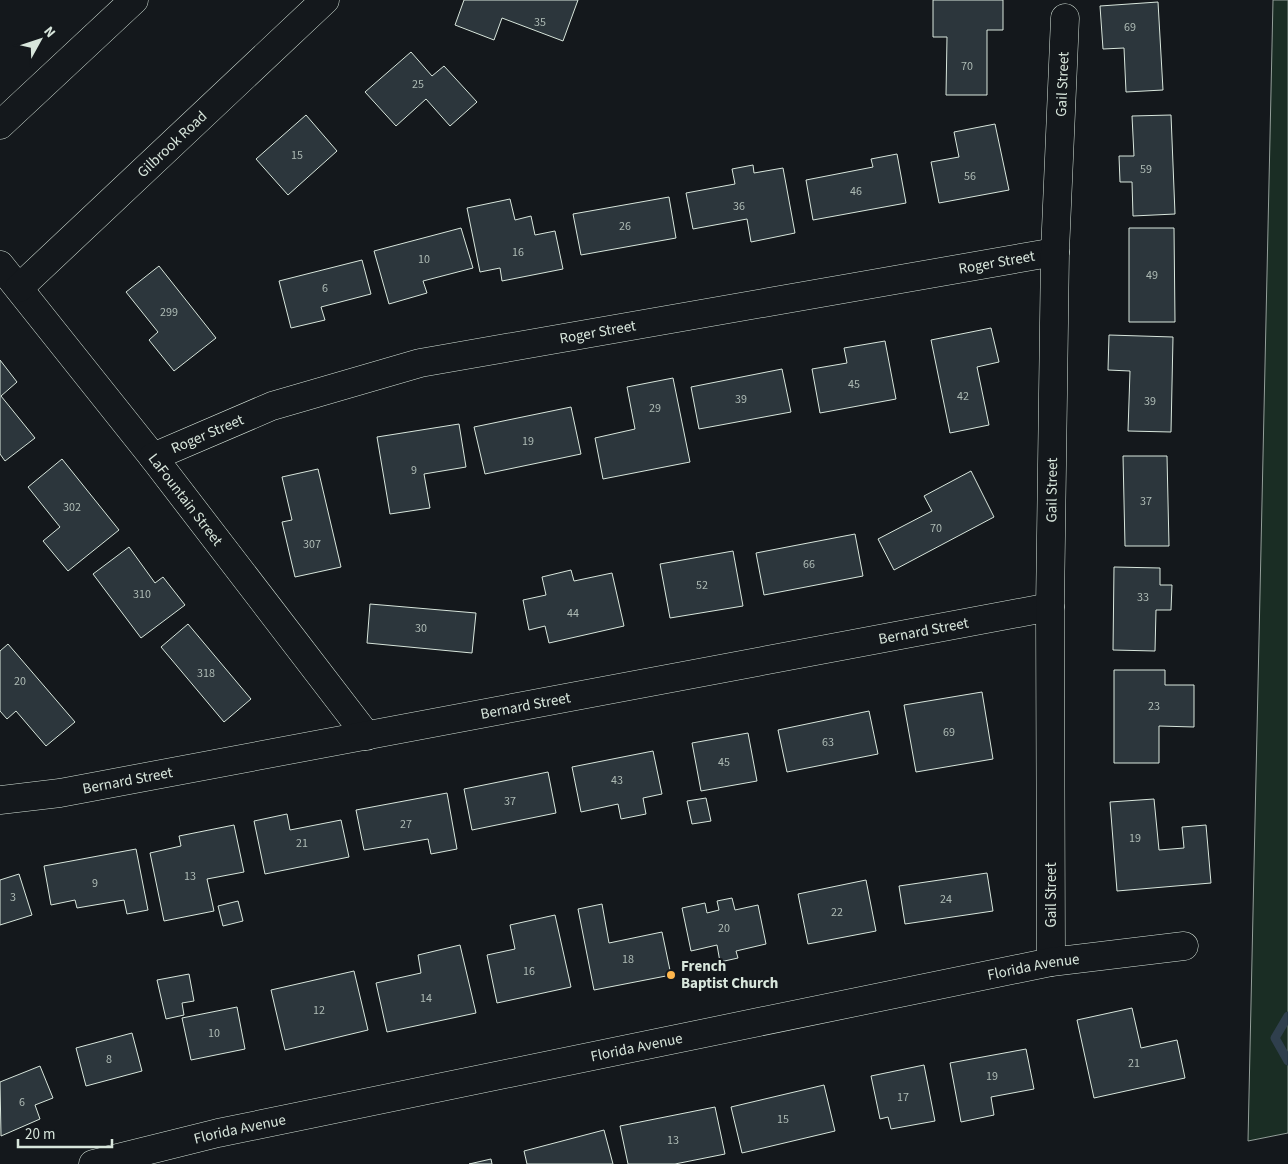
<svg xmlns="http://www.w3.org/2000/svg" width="1288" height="1164" viewBox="0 0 1288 1164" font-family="'Source Sans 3',sans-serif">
  <rect width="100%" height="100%" fill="#14181c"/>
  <path fill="#1a2d24" stroke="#939e99" d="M1273 0H1288V1133L1248 1141Z"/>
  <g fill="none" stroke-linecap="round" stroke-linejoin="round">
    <path stroke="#2f3f4d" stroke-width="9" d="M1288 1016 1275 1038 1288 1061"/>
  </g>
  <path fill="#2c363c" stroke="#d8e6dc" d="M464 0H578L563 41 502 18 494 40 455 25Z
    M933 0H1003V30H987V95H946L947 37H933Z
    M1158 2 1163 90 1126 92 1124 48 1103 49 1100 6Z
    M411 52 432 76 444 66 477 102 450 126 426 99 396 126 365 92Z
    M306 115 337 151 288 195 256 159Z
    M1171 115 1175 214 1133 216 1132 182H1120L1119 156H1134L1132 116Z
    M995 124 1009 190 939 203 931 162 959 157 954 132Z
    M897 154 906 203 813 220 806 180 873 167 871 159Z
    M753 165 754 173 783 168 795 233 751 242 747 219 693 229 686 193 735 184 732 169Z
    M669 197 676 238 581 255 573 214Z
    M510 199 515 220 531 216 535 235 555 231 563 269 502 281 500 268 480 272 467 208Z
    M461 228 473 268 423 281 427 293 389 304 374 251Z
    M1129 228H1174L1175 322H1129Z
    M362 260 371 294 321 307 325 320 291 328 279 281Z
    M159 266 216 338 174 371 149 340 158 332 126 292Z
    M991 328 999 362 977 367 989 425 950 433 931 340Z
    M1109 335 1173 337 1171 432 1128 431 1130 371 1108 370Z
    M885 341 896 399 820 413 812 369 847 363 844 348Z
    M0 360 17 382 1 396 35 438 5 461 0 454Z
    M782 369 791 412 699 429 691 387Z
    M673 378 690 462 603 479 595 438 635 429 627 387Z
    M571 407 581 454 485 474 474 427Z
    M459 424 466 467 424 474 430 508 390 514 377 437Z
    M1123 456H1167L1169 546H1125Z
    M62 459 119 530 68 571 43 541 60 527 28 487Z
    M318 469 341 567 295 577 282 522 292 520 282 477Z
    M971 471 994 517 894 570 878 539 932 511 924 496Z
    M855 534 863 576 764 595 756 553Z
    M129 547 155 583 163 577 185 605 141 638 93 574Z
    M733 551 743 606 670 618 660 564Z
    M1114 567 1160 568V585H1172L1171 610H1156L1155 651 1113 650Z
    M571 570 574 581 612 573 624 626 549 643 545 626 529 630 523 600 546 595 542 577Z
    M370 604 476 613 472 653 367 643Z
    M188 624 251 699 224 722 161 647Z
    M8 644 75 722 46 746 16 711 7 719 0 711V651Z
    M1114 670H1165V685H1194V727L1159 726V763H1114Z
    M982 692 993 759 916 772 904 705Z
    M869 711 878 754 787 772 778 730Z
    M748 733 757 781 701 791 692 743Z
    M653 751 662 794 643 798 646 814 621 819 618 804 581 812 572 767Z
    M548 772 556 813 472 830 464 789Z
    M447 793 457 849 431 854 428 839 364 850 356 810Z
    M706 798 711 821 692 824 687 801Z
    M1154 799 1159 850 1184 848 1182 827 1206 825 1211 883 1117 891 1110 802Z
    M287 814 290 830 341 820 349 857 265 874 254 821Z
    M234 825 244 872 207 879 214 911 164 921 150 853 181 846 179 836Z
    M136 849 148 910 127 914 124 900 77 908 75 900 51 905 44 866Z
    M987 873 993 911 905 924 899 886Z
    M19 874 32 915 0 925V880Z
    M866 880 876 931 808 944 798 894Z
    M732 898 735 910 758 905 766 944 736 951 738 958 720 962 717 945 691 951 682 908 705 903 707 913 719 910 717 901Z
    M238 901 243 921 223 926 218 906Z
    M602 904 609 943 662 932 671 975 594 990 578 909Z
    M555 915 571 987 497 1003 487 955 515 949 510 925Z
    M460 945 476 1013 387 1032 376 983 421 973 418 955Z
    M354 971 368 1030 285 1050 271 990Z
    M189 974 194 1001 182 1003 184 1015 166 1019 157 980Z
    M237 1007 245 1049 191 1060 182 1018Z
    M1132 1008 1141 1048 1177 1040 1185 1078 1094 1098 1077 1020Z
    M132 1033 142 1071 86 1086 76 1048Z
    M1026 1049 1034 1089 991 1097 994 1115 961 1122 950 1063Z
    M924 1065 935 1121 891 1129 888 1117 880 1119 871 1076Z
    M40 1066 53 1098 35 1105 40 1119 1 1136 0 1082Z
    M824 1085 835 1131 742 1153 731 1107Z
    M715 1107 725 1154 675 1164H628L620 1126Z
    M604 1130 613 1164H527L524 1151Z
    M491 1159 492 1164H469Z"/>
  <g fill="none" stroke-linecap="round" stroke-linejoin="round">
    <g stroke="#d8e6dc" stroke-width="29">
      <g id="minor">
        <path id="s1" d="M0 265 153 457 367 736"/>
        <path id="s2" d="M19 288 325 0"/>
        <path id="s3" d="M153 457 272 406 420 363 1055 252"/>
        <path id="s4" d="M0 800 60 793 1050 607"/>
        <path id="s5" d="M1051 962 1050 607 1055 252 1065 18"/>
        <path id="s6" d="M93 1164 218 1133 1051 962 1184 946"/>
      </g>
    </g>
    <g stroke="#d8e6dc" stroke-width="29">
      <path id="motorway" d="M0 125 134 0"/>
    </g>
    <use href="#minor" stroke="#14181c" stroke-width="28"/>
    <use href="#motorway" stroke="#14181c" stroke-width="28"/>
  </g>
  <circle fill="#ffb74d" stroke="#14181c" stroke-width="2" cx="671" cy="975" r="5"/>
  <g text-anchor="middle" stroke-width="4" stroke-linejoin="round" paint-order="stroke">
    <g font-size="12" fill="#adbab4">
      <text x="540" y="26">35</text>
      <text x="1130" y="31">69</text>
      <text x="967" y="70">70</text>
      <text x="418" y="88">25</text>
      <text x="297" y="159">15</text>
      <text x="1146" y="173">59</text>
      <text x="970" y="180">56</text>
      <text x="856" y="195">46</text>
      <text x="739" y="210">36</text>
      <text x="625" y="230">26</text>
      <text x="518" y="256">16</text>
      <text x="424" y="263">10</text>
      <text x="1152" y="279">49</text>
      <text x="325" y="292">6</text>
      <text x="169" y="316">299</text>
      <text x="854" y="388">45</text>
      <text x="963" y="400">42</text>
      <text x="741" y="403">39</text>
      <text x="1150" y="405">39</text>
      <text x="655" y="412">29</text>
      <text x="528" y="445">19</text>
      <text x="414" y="474">9</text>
      <text x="1146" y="505">37</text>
      <text x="72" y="511">302</text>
      <text x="936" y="532">70</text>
      <text x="312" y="548">307</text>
      <text x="809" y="568">66</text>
      <text x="702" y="589">52</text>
      <text x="142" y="598">310</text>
      <text x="1143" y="601">33</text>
      <text x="573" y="617">44</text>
      <text x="421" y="632">30</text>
      <text x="206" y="677">318</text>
      <text x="20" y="685">20</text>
      <text x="1154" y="710">23</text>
      <text x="949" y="736">69</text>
      <text x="828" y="746">63</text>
      <text x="724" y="766">45</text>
      <text x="617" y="784">43</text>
      <text x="510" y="805">37</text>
      <text x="406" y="828">27</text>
      <text x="1135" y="842">19</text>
      <text x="302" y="847">21</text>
      <text x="190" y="880">13</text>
      <text x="95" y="887">9</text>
      <text x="13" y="901">3</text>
      <text x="946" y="903">24</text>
      <text x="837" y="916">22</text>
      <text x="724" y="932">20</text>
      <text x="628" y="963">18</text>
      <text x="529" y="975">16</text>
      <text x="426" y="1002">14</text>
      <text x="319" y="1014">12</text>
      <text x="214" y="1037">10</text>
      <text x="109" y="1063">8</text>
      <text x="1134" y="1067">21</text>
      <text x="992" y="1080">19</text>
      <text x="903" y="1101">17</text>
      <text x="22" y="1106">6</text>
      <text x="783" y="1123">15</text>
      <text x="673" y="1144">13</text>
    </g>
    <g font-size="15" fill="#d8e6dc" stroke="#14181c">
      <text dy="5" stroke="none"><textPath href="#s5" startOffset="878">Gail Street</textPath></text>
      <text dy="5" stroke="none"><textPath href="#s2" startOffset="210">Gilbrook Road</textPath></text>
      <text dy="5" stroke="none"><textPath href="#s3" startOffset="869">Roger Street</textPath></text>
      <text dy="5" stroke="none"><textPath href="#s3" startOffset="464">Roger Street</textPath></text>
      <text dy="5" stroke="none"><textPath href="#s3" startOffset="59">Roger Street</textPath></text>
      <text dy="5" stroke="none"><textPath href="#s5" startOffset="472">Gail Street</textPath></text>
      <text dy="5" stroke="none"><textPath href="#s1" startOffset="299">LaFountain Street</textPath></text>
      <text dy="5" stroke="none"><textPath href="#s4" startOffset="939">Bernard Street</textPath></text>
      <text dy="5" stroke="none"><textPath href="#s4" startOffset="534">Bernard Street</textPath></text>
      <text dy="5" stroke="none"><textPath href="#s4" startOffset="129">Bernard Street</textPath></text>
      <text transform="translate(1051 895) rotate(-90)" y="5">Gail Street</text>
      <text dy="5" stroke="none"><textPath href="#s6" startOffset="961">Florida Avenue</textPath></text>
      <text dy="5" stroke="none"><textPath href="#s6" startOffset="556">Florida Avenue</textPath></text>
      <text dy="5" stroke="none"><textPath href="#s6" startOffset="151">Florida Avenue</textPath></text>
    </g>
    <g font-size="15" font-weight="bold" fill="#d8e6dc" stroke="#14181c" text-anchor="start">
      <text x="681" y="971">French<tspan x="681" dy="17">Baptist Church</tspan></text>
    </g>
  </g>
  <g transform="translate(40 40) rotate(50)" stroke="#14181c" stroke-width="4" paint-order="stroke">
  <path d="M0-4L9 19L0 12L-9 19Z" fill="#d8e6dc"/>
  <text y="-8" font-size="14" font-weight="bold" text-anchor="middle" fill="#d8e6dc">N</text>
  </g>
  <path d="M18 1139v8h94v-8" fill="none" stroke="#d8e6dc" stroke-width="2.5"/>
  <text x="25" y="1139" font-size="15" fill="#d8e6dc" stroke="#14181c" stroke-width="4" paint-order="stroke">20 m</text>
</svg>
